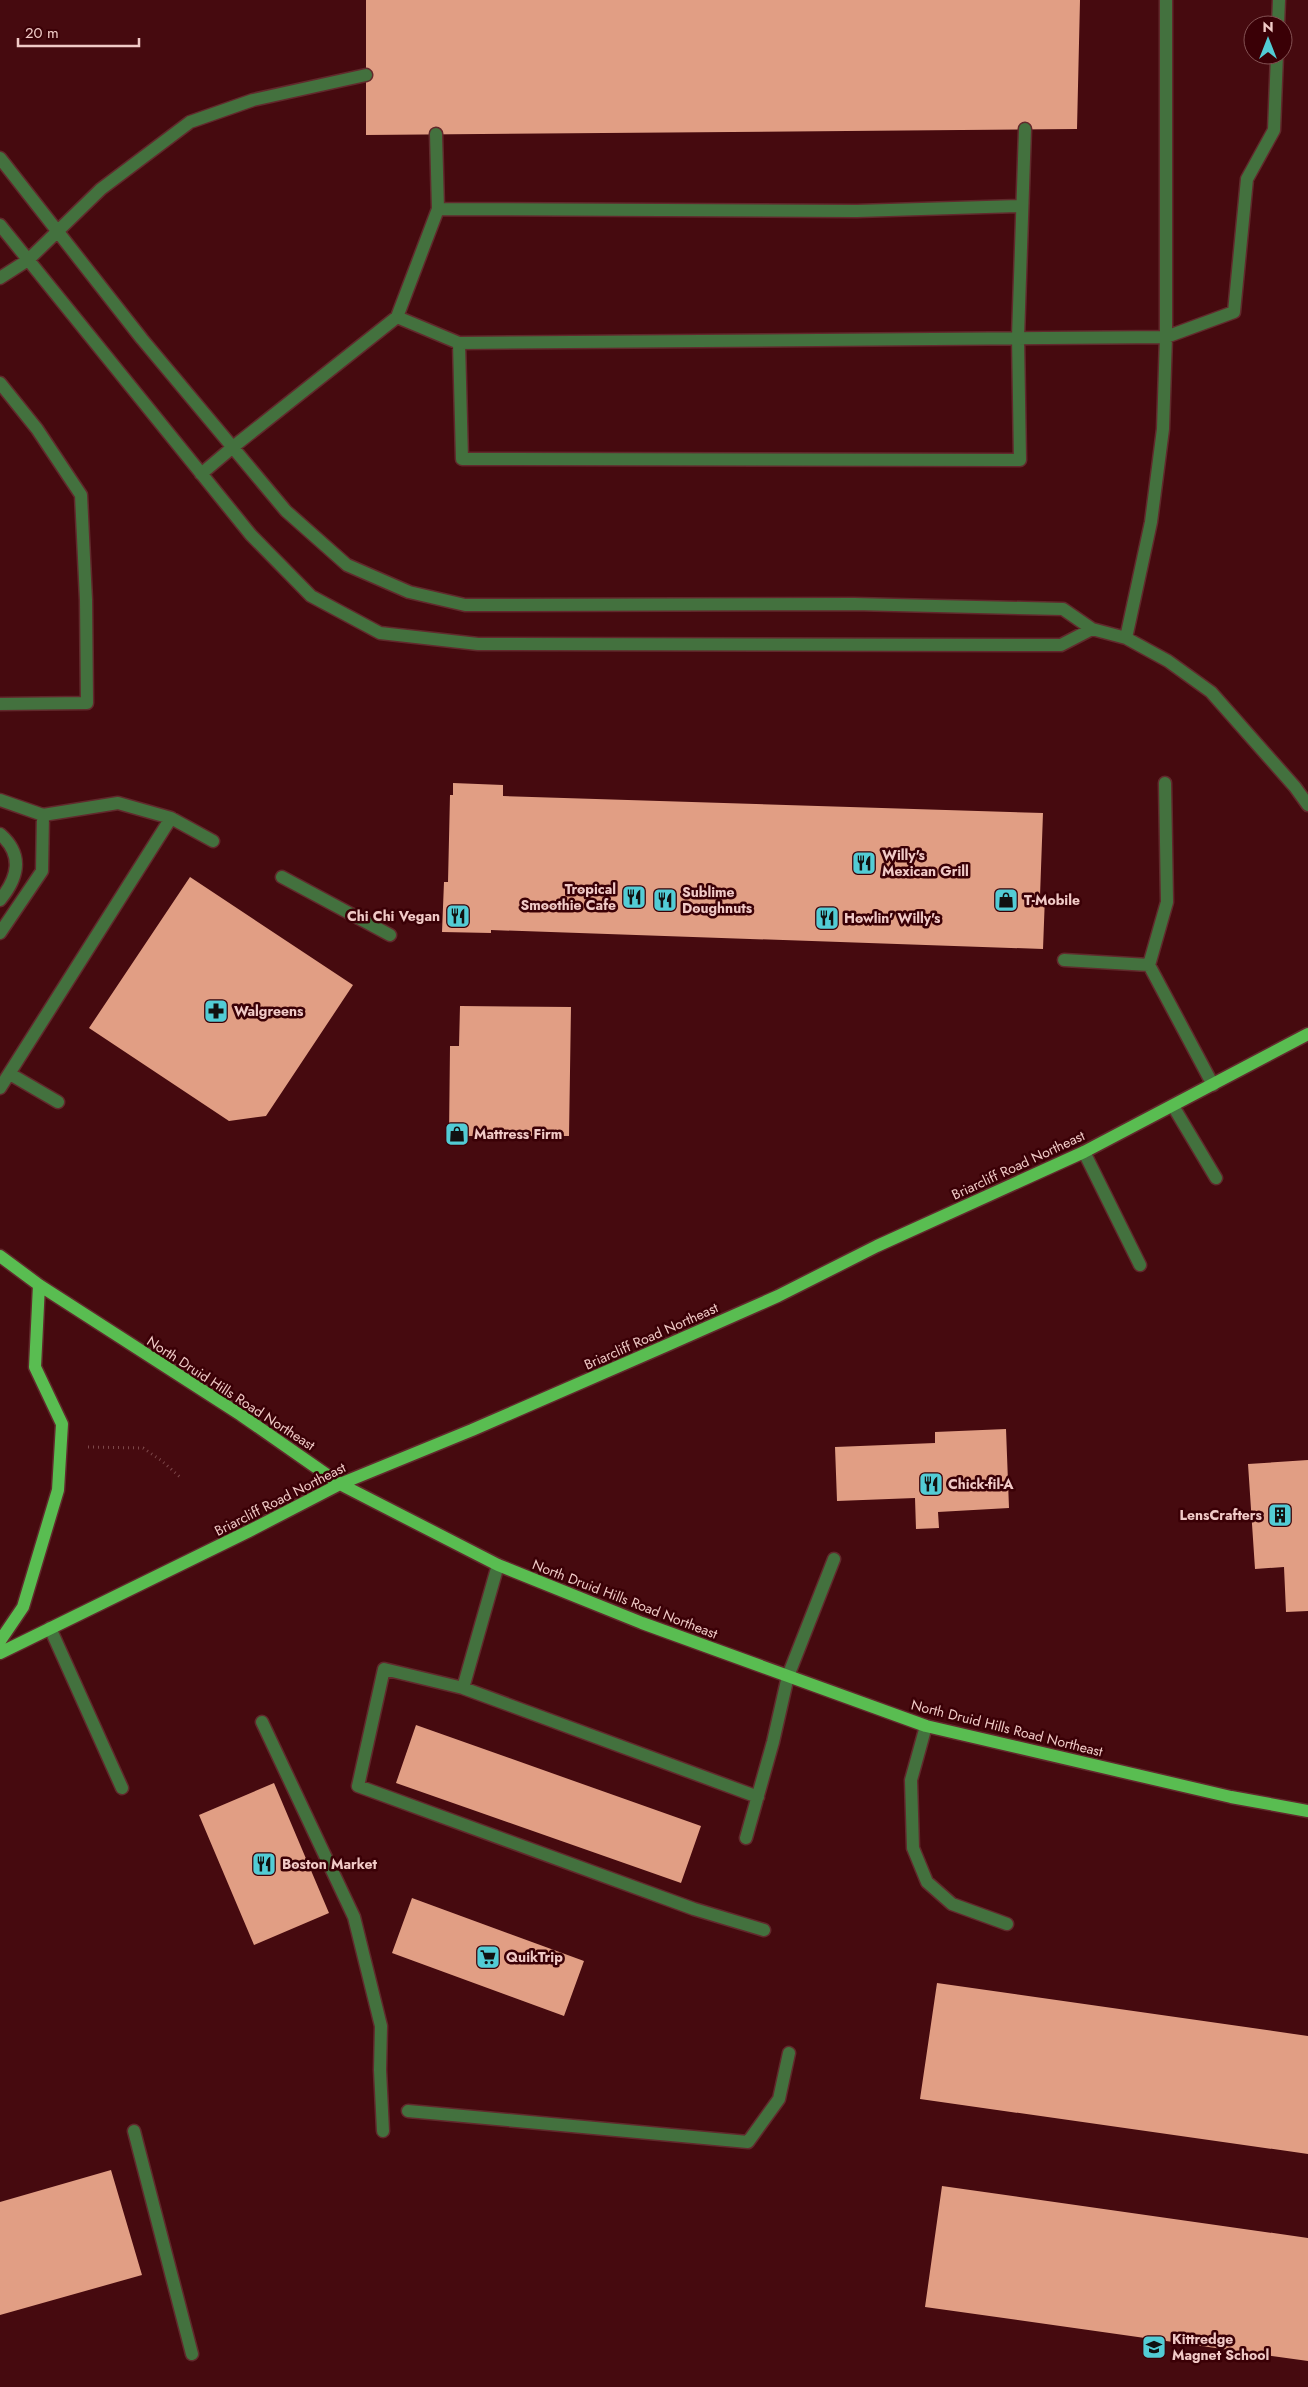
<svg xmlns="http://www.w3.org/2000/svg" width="1308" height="2387" viewBox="0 0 1308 2387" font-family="Jost,sans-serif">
  <rect width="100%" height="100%" fill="#460a0f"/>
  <path fill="#e19e84" d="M366 0H1080L1077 129 366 135Z
    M453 783 503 785V796L1043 813 1040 896H1045L1043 949 491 930V933L442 932 444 882H448L450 795H453Z
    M190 877 353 985 266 1116 229 1121 89 1028Z
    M460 1006 571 1007 569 1136H449L450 1046H459Z
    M1006 1429 1009 1508 938 1512 939 1528 916 1529 915 1498 837 1501 835 1447 935 1443V1432Z
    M1308 1460V1611L1286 1612 1284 1567 1255 1569 1248 1464Z
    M416 1725 701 1826 681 1883 396 1783Z
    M274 1783 329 1913 254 1945 199 1815Z
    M412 1898 584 1961 564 2016 392 1953Z
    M937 1983 1308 2036V2154L920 2099Z
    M111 2170 142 2275 0 2315V2202Z
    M942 2186 1308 2238V2361L925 2307Z"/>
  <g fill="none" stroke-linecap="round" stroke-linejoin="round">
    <g stroke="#61292c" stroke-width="15">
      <path id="minor" d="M1278 25 1279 0
        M0 158 142 339 286 511 347 565 409 592 465 605 854 604 1063 609 1092 629 1126 638 1168 661 1211 692 1295 787 1308 805
        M438 209 857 211 1022 206
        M0 225 251 535 311 596 380 633 478 644 1061 645 1092 629
        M0 278 28 260 101 189 190 122 253 100 366 75
        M397 317 459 343 1166 337 1234 312 1247 179 1274 130 1277 55
        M459 343 462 459 1020 460 1018 337 1025 129
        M0 383 37 429 81 495 86 600 87 703 0 704
        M201 474 233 447 397 317 438 209 436 134
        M1126 638 1151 522 1163 429 1166 337V0
        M0 800 43 815 118 803 171 818
        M0 834C24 855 18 878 0 900
        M282 877 390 935
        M0 933 42 871 43 815
        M1064 960 1149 965 1213 1085
        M1149 965 1167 902 1165 783
        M10 1074 58 1102
        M0 1088 171 818 213 841
        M1173 1106 1216 1178
        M1084 1152 1140 1265
        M50 1628 122 1788
        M463 1688 498 1565
        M262 1722 354 1917 381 2026 380 2070 383 2131
        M926 1726 911 1780 913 1848 927 1882 952 1904 1007 1924
        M758 1797 463 1688 384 1669 358 1786 694 1909 764 1930
        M746 1838 773 1742 788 1676 834 1559
        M408 2111 748 2142 779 2099 789 2053
        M134 2131 192 2354"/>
    </g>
    <g stroke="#61292c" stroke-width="15">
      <path id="major" d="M0 1256 39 1285 241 1415 340 1484 498 1565 642 1623 926 1726 1231 1797 1308 1811
        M0 1641 23 1607 58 1490 62 1424 35 1367 39 1285
        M0 1653 249 1531 340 1484 472 1430 665 1346 778 1296 877 1246 1084 1152 1308 1034"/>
    </g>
    <path stroke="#7d484a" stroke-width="3" stroke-dasharray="1 4" stroke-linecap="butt" d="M88 1447 143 1448 162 1461 180 1477"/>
    <use href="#minor" stroke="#43713e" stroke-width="12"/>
    <use href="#major" stroke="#59bd51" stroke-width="12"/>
  </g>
  <defs>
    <g id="restaurant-square" transform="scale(1.25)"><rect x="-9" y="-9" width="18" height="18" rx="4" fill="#52ccd5" stroke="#3a0006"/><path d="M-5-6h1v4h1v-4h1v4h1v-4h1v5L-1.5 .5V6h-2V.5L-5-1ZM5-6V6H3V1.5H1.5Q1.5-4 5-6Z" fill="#111"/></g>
    <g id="shop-square" transform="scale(1.25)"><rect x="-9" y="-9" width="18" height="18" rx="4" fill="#52ccd5" stroke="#3a0006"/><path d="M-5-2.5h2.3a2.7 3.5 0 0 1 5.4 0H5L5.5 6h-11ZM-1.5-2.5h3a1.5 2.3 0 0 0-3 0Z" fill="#111"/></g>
    <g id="pharmacy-square" transform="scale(1.25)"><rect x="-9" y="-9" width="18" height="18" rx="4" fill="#52ccd5" stroke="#3a0006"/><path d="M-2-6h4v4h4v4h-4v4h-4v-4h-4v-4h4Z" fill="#111"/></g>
    <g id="building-square" transform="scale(1.25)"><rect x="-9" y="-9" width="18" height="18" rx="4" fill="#52ccd5" stroke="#3a0006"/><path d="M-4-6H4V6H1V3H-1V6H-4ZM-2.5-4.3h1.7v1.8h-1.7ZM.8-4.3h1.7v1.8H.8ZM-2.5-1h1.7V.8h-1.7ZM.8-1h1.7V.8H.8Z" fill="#111"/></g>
    <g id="supermarket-square" transform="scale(1.25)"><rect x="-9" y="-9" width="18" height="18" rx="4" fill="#52ccd5" stroke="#3a0006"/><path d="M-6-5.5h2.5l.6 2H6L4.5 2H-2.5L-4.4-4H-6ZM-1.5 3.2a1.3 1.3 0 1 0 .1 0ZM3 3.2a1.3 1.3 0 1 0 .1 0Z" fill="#111"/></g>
    <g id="school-square" transform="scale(1.25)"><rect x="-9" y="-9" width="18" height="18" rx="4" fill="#52ccd5" stroke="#3a0006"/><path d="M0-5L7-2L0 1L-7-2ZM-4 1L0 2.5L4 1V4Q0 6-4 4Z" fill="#111"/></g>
  </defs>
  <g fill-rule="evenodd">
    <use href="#restaurant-square" x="864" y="863"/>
    <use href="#restaurant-square" x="634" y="897"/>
    <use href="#restaurant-square" x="665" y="900"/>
    <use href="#shop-square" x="1006" y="900"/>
    <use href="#restaurant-square" x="458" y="916"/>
    <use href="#restaurant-square" x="827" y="918"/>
    <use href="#pharmacy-square" x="216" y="1011"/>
    <use href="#shop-square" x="457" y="1134"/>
    <use href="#restaurant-square" x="931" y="1484"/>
    <use href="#building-square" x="1280" y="1515"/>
    <use href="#restaurant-square" x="264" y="1864"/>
    <use href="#supermarket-square" x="488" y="1957"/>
    <use href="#school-square" x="1154" y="2347"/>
  </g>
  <g text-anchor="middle" stroke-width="5" stroke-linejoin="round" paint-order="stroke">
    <g font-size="14" font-weight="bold" fill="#f1cac7" stroke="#3a0006" text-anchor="start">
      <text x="882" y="860">Willy's<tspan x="882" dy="16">Mexican Grill</tspan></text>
      <text x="616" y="894" text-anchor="end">Tropical<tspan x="616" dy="16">Smoothie Cafe</tspan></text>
      <text x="682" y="897">Sublime<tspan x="682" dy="16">Doughnuts</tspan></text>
      <text x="1024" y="905">T-Mobile</text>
      <text x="440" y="921" text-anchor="end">Chi Chi Vegan</text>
      <text x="844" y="923">Howlin' Willy's</text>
      <text x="234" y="1016">Walgreens</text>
      <text x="474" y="1139">Mattress Firm</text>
      <text x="948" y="1489">Chick-fil-A</text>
      <text x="1262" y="1520" text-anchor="end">LensCrafters</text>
      <text x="282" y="1869">Boston Market</text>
      <text x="506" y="1962">QuikTrip</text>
      <text x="1172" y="2344">Kittredge<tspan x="1172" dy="16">Magnet School</tspan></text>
    </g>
    <g font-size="14" fill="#f1cac7" stroke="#3a0006">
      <text transform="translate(1018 1165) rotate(-25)" y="5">Briarcliff Road Northeast</text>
      <text transform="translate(651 1336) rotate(-24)" y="5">Briarcliff Road Northeast</text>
      <text transform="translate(231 1393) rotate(33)" y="5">North Druid Hills Road Northeast</text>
      <text transform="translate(280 1499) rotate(-27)" y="5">Briarcliff Road Northeast</text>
      <text transform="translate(625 1599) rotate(21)" y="5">North Druid Hills Road Northeast</text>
      <text transform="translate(1007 1728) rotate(14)" y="5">North Druid Hills Road Northeast</text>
    </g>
  </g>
  <g transform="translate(1268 40)"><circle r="24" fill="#3a0006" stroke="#835153"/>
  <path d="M0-4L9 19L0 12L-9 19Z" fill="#52ccd5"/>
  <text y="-8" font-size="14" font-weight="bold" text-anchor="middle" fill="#f1cac7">N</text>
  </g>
  <path d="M18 38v8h121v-8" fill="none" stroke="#f1cac7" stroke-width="2.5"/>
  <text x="25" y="38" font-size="15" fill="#f1cac7" stroke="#3a0006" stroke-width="4" paint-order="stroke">20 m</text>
</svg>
